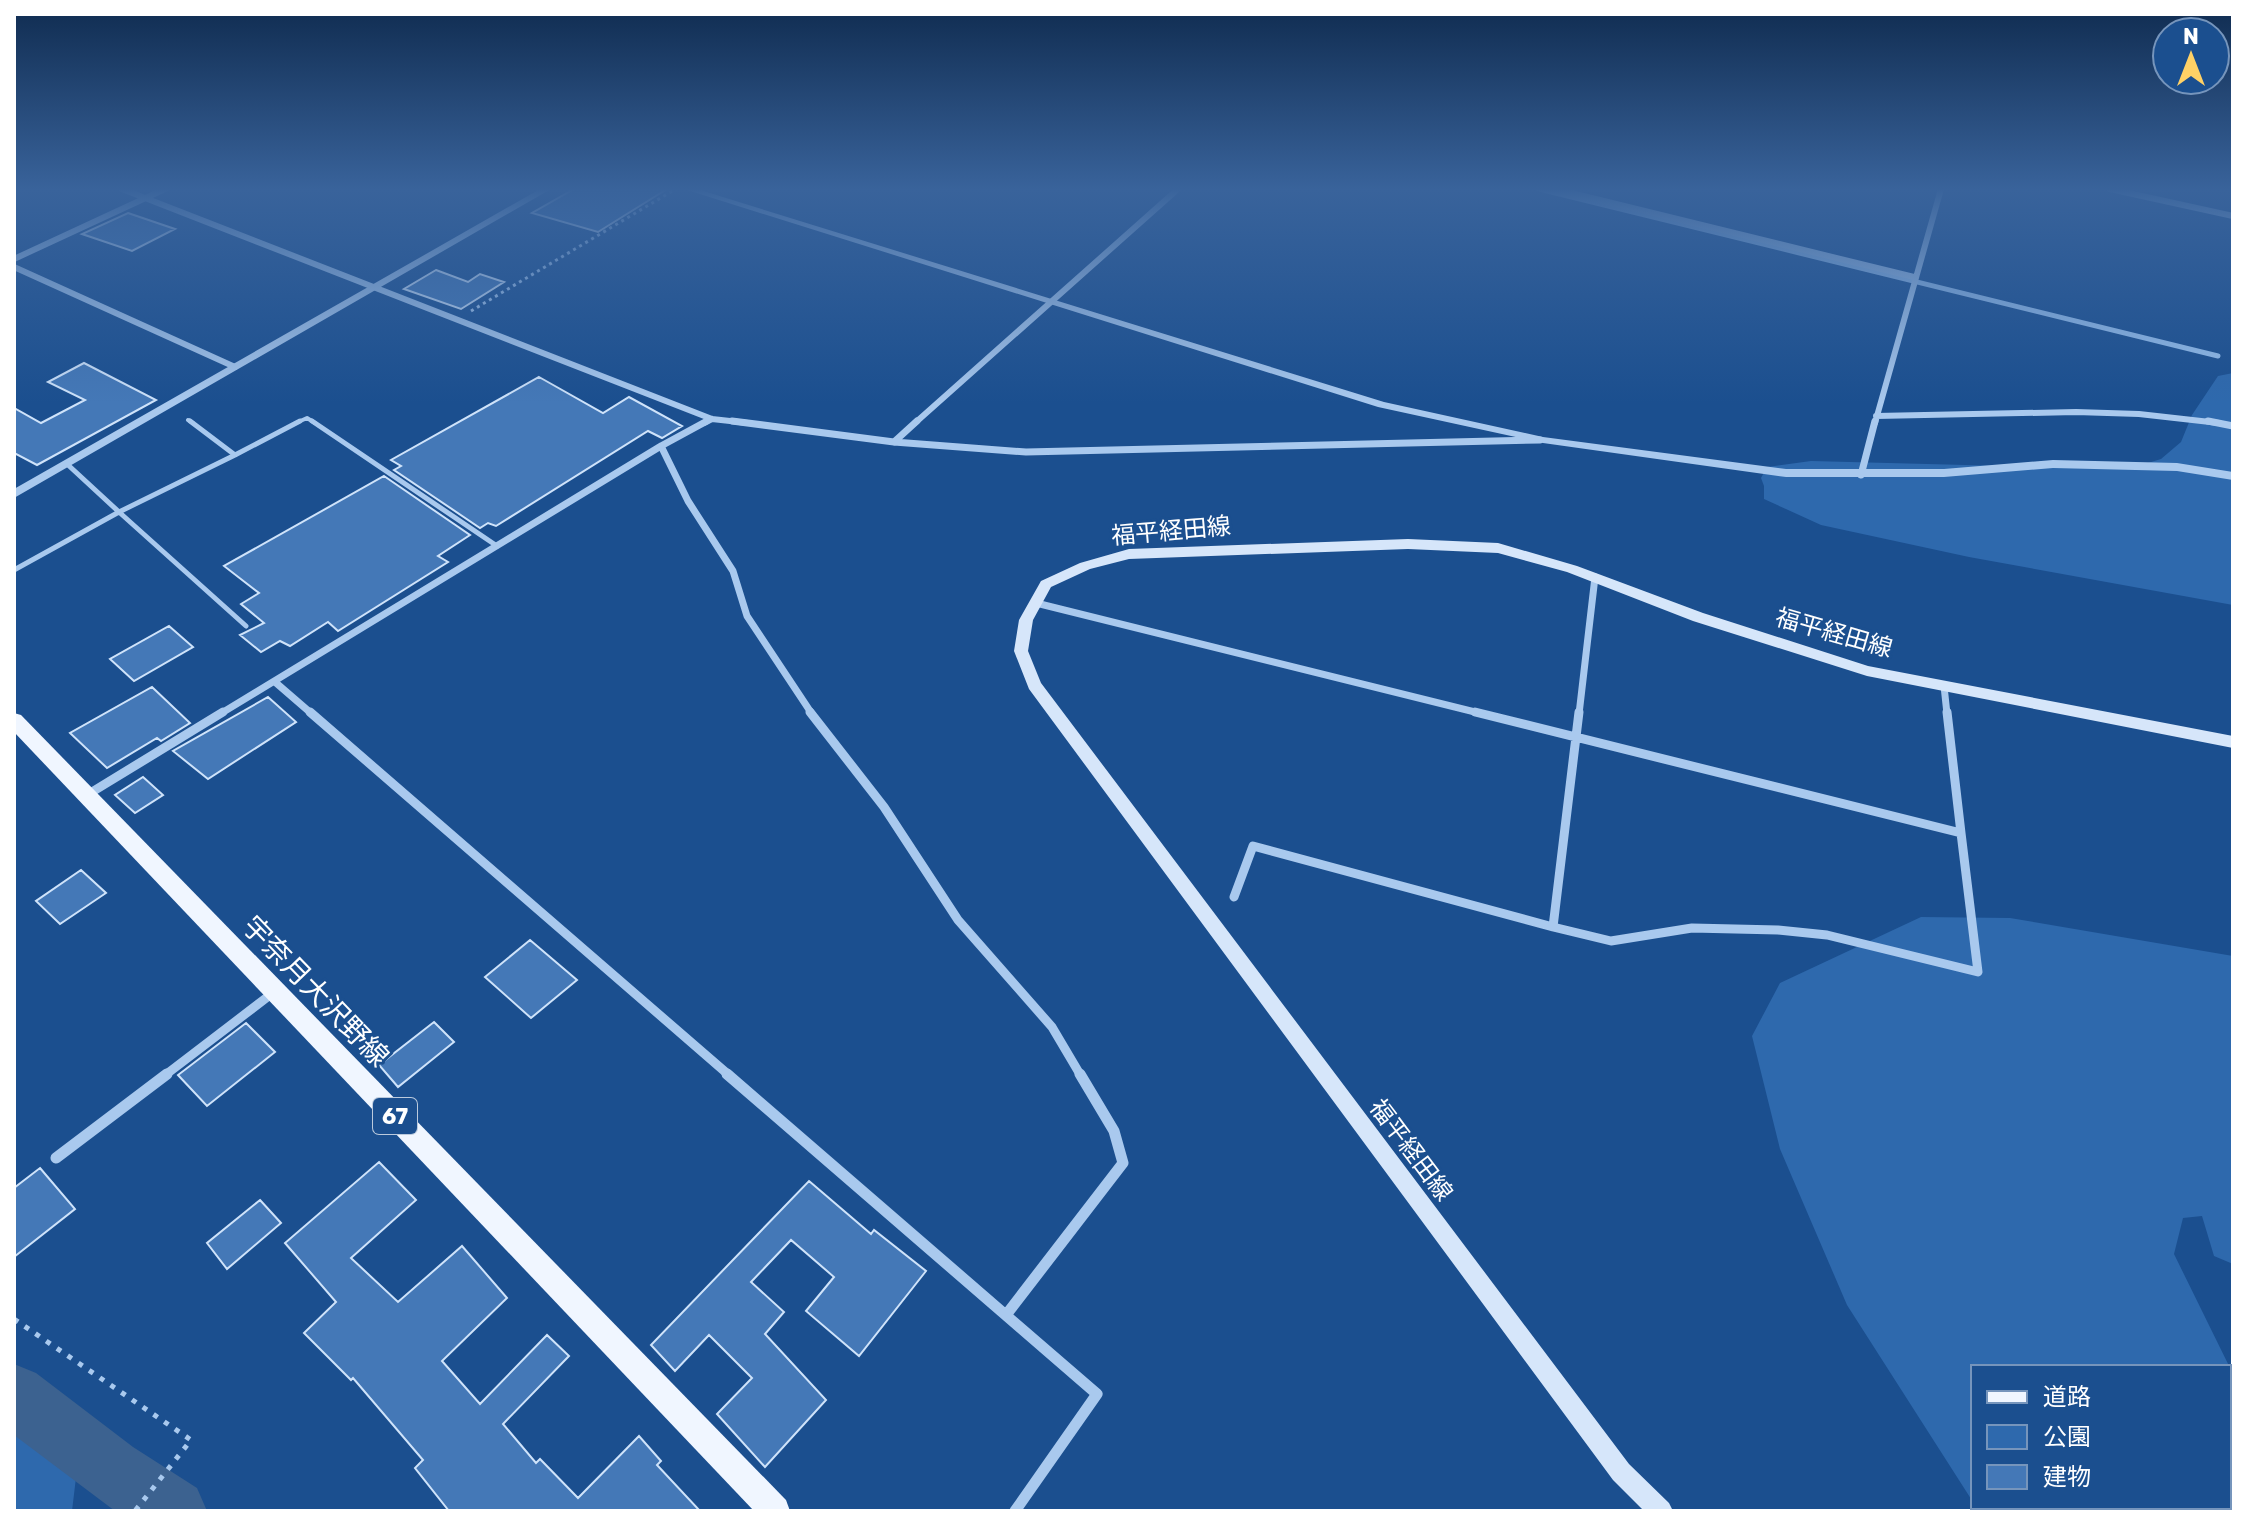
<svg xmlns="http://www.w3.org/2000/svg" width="2247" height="1525" viewBox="0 0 2247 1525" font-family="Rubik,'Noto Sans JP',sans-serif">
  <rect width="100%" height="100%" fill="#1b4f8f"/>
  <path fill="#2e69ad" d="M2233 373V605L1969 557 1821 525 1764 499V486L1761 478 1767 467 1811 461 2128 469 2161 459 2181 442 2192 415 2218 376Z
    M1921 917 2010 918 2233 956V1264L2214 1256 2202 1216 2183 1218 2174 1254 2233 1374V1511H1979L1976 1507H2229V1367H1973V1502L1847 1305 1780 1149 1752 1036 1780 983Z
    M14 1428 77 1469 72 1511H14Z"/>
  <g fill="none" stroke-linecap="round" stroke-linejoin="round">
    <path stroke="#9cc4f0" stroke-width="5" d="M1539 189 2218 356"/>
    <path fill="#3c6290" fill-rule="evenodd" d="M14 1364 36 1373 133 1447 197 1488 207 1511H115L14 1435Z"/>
  </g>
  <path fill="#4478b7" stroke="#cfe3fa" stroke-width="2" d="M574 189H667L598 232 532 213Z
    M128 213 175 229 132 251 82 234Z
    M436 270 468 282 480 274 504 282 461 309 404 289Z
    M84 363 156 400 37 465 14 453V408L41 423 85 400 48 382Z
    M539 377 603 413 629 397 682 426 662 438 648 431 496 526 488 523 480 528 394 470 401 466 391 460Z
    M384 476 470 535 438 556 448 562 338 631 328 622 290 646 280 641 261 652 240 635 264 623 241 604 259 593 224 566Z
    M169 626 193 647 134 681 110 659Z
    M152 687 190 723 161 741 157 738 107 768 70 733Z
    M268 697 296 722 208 779 173 751Z
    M143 777 163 795 135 813 115 795Z
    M81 870 106 893 60 924 36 901Z
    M530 940 577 980 531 1018 485 977Z
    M434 1022 454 1042 398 1087 379 1065Z
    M246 1023 275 1052 207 1106 178 1075Z
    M379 1162 416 1200 351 1258 398 1302 462 1246 507 1298 442 1361 480 1404 547 1335 569 1356 503 1424 536 1463 540 1459 578 1498 639 1436 661 1461 657 1465 700 1511H449L415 1468 423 1460 353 1378 351 1380 304 1333 336 1302 285 1243Z
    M40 1168 75 1209 14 1257V1188Z
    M809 1181 871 1234 874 1230 926 1271 859 1356 806 1311 834 1277 791 1240 751 1282 784 1312 765 1334 826 1400 765 1467 717 1414 752 1378 709 1335 675 1371 651 1345Z
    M260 1200 281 1223 227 1269 207 1243Z"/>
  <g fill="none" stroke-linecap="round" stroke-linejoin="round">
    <path stroke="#a9c9ee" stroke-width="3" stroke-dasharray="3 4" stroke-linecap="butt" d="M471 311 674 190"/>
    <path stroke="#a9c9ee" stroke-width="5" stroke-dasharray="5 8" stroke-linecap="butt" d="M14 1319 191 1440 135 1511"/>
    <path stroke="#a9c9ee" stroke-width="4" d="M188 420 193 423
      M296 423 307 418 315 423"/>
    <path stroke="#a9c9ee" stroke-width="5" d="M190 421 235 455 119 512 246 626
      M312 421 497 546
      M235 455 300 421
      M14 570 119 512 67 464"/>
    <path stroke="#a9c9ee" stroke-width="6" d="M122 189 712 419 748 423
      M1555 189 1914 277
      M2110 189 2233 216
      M14 259 165 189
      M14 267 235 367
      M1876 416 2076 412 2139 414 2219 423
      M704 423 712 419
      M915 423 1178 189
      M1875 423 1941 189"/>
    <path stroke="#a9c9ee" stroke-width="7" d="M732 421 894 442 1026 452 1540 440
      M2208 421 2233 426
      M894 442 917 421
      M661 446 688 501 733 571 747 616 812 714
      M1861 475 1875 421
      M1036 603 1483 714
      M275 682 312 714
      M1944 686 1947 714
      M220 714 661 446 707 421
      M1579 714 1595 577"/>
    <path stroke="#a9c9ee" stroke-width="9" d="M310 712 730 1076
      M810 712 884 807 958 920 1052 1027 1081 1076
      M1475 712 1961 833 1947 712
      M87 795 223 712
      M1234 897 1253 846 1553 927 1579 712
      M1553 927 1611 941 1692 928 1778 930 1827 935 1978 972 1961 833
      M164 1076 274 992"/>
    <path stroke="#a9c9ee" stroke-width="11" d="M727 1074 1097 1394 1015 1511
      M56 1158 167 1074
      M1006 1315 1123 1163 1114 1131 1080 1074"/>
    <path fill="#a9c9ee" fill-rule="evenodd" d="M540 189H551L14 498V489Z
      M684 189H697L1384 402 1543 437 1786 469H1944L2053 460 2177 463 2233 472V480L2177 471 2053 468 1944 477H1786L1543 443 1378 407Z"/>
    <path fill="#d6e6fa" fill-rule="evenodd" d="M1408 539 1498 543 1577 566 1703 613 1868 666 2233 736V748L1867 676 1693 621 1567 572 1498 553 1408 549 1129 559 1090 569 1051 587 1033 620 1028 651 1041 683 1629 1464 1669 1503 1673 1511H1644L1613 1480 1029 689 1014 651 1019 620 1041 581 1080 563 1129 549Z"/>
    <path fill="#f0f6ff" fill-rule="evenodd" d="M14 713 21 715 786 1500 790 1511H754L14 732Z"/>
  </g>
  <linearGradient id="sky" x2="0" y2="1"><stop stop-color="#0f2b4f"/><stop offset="0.47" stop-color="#39639b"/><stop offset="1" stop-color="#39639b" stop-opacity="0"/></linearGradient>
  <rect width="2247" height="403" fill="url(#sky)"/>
  <g text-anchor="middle" stroke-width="6" stroke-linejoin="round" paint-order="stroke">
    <rect fill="#1b4f8f" stroke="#bbcadd" stroke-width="2" x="373" y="1098" width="44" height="36" rx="6"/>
    <g font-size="22" font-weight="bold" fill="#fff">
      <text x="395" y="1124">67</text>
    </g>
    <g font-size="24" fill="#fff" stroke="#1b4f8f">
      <text transform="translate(1171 531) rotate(-5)" y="8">福平経田線</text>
      <text transform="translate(1834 633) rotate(16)" y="8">福平経田線</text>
      <text transform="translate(1411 1150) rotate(53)" y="8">福平経田線</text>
    </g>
    <g font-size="28" fill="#fff" stroke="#1b4f8f">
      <text transform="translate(316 991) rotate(46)" y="10">宇奈月大沢野線</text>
    </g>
  </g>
  <rect width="2247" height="1525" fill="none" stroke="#ffffff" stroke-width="32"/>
  <rect x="1971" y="1365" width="260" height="144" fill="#1b4f8f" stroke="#7695bc" stroke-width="2"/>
  <rect x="1987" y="1391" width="40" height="12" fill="#f0f6ff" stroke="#7695bc" stroke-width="2"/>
  <text x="2043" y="1405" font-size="24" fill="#ffffff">道路</text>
  <rect x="1987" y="1425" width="40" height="24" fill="#2e69ad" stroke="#7695bc" stroke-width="2"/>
  <text x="2043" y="1445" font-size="24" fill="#ffffff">公園</text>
  <rect x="1987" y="1465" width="40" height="24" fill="#4478b7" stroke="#7695bc" stroke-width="2"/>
  <text x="2043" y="1485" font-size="24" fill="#ffffff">建物</text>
  <g transform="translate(2191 56)"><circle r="38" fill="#1b4f8f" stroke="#7695bc" stroke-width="2"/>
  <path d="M0-6L14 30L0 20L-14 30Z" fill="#ffd166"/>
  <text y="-12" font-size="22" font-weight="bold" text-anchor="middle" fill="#ffffff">N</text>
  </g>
</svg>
